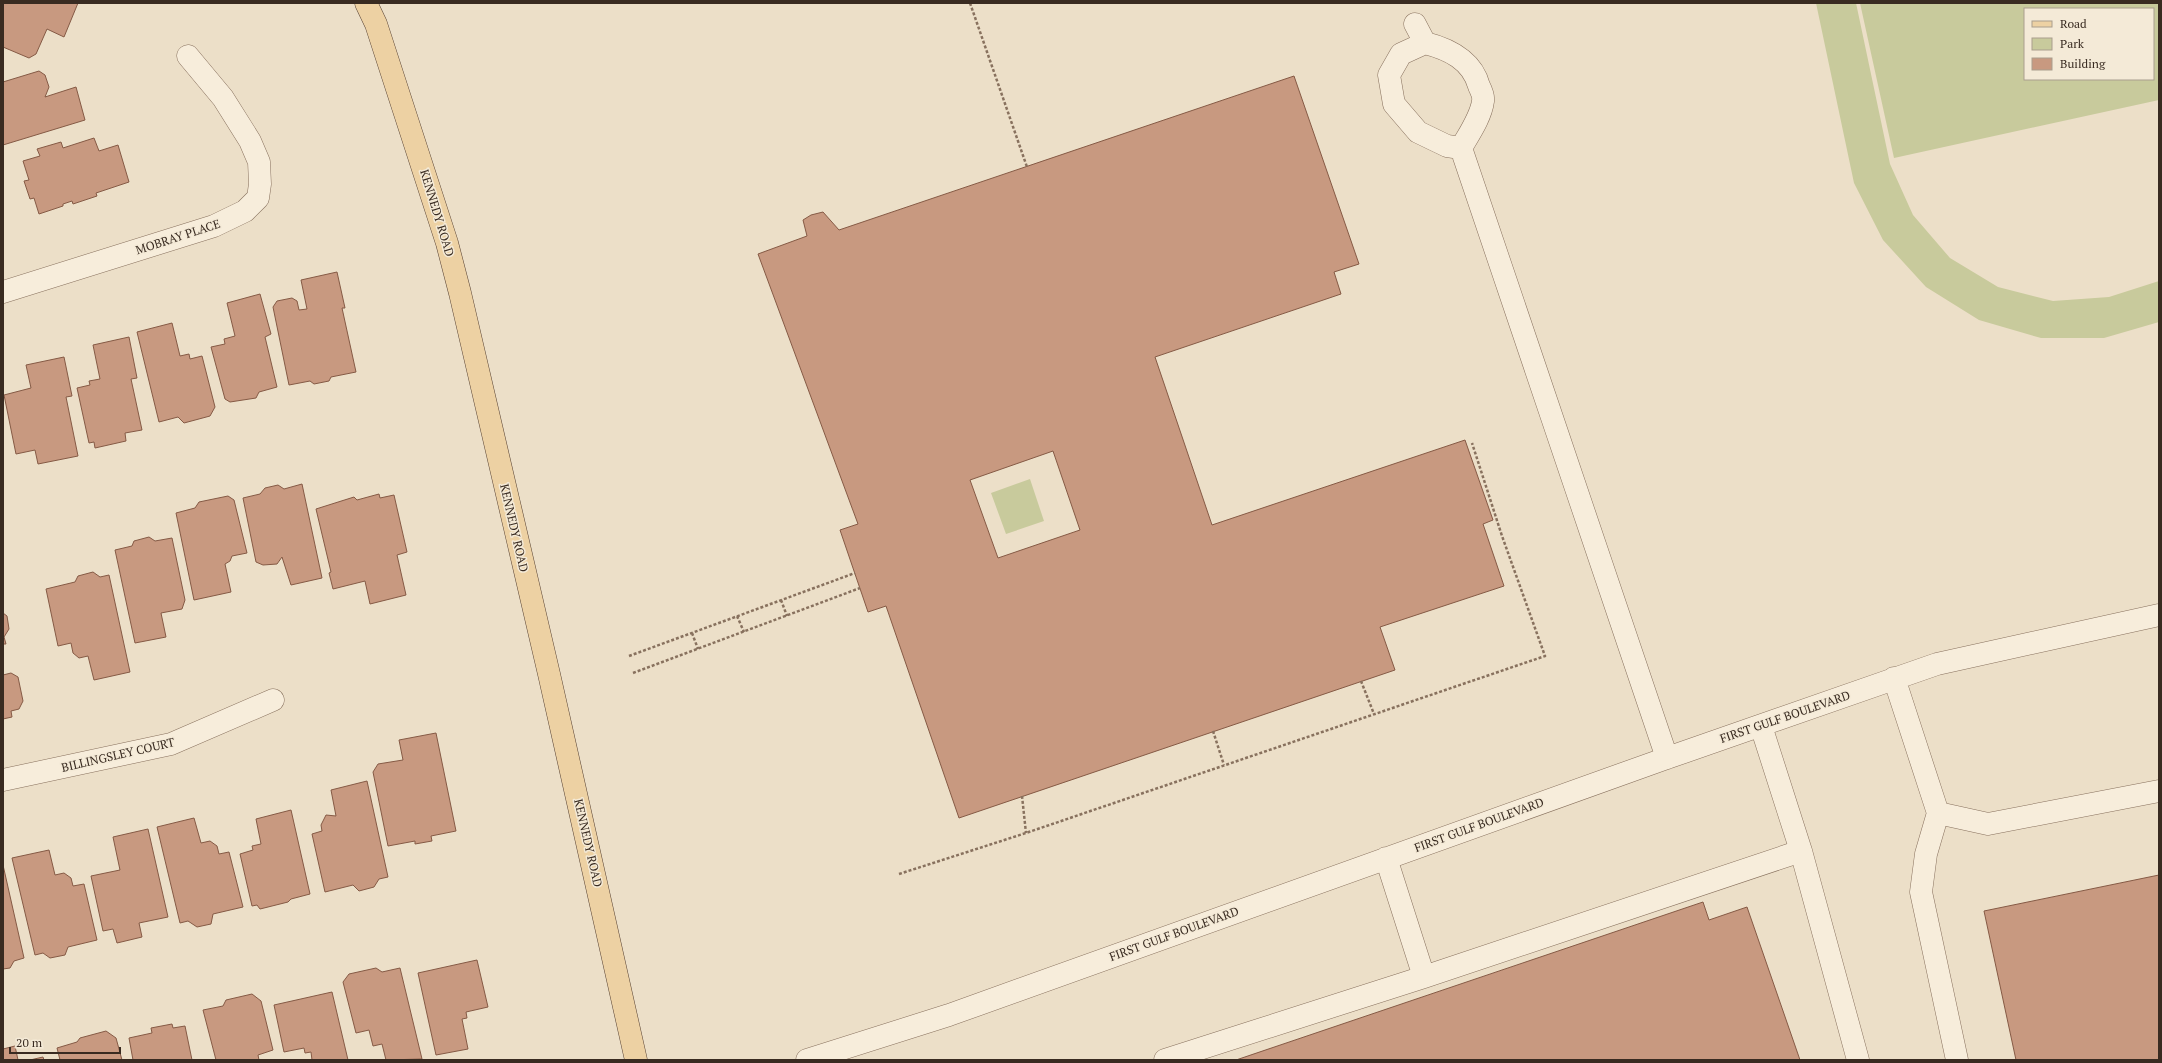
<svg xmlns="http://www.w3.org/2000/svg" width="2162" height="1063" viewBox="0 0 2162 1063" font-family="'PT Serif',serif">
  <rect width="100%" height="100%" fill="#ecdfc8"/>
  <path fill="#c8ca9c" fill-rule="evenodd" d="M1816 3H1856L1890 164 1913 215 1950 258 1998 287 2053 301 2109 297 2159 281V322L2104 338H2041L1979 320 1926 287 1883 240 1854 183Z
    M1860 3H2159V100L1894 158ZM2025 9H2153V79H2025Z
    M1030 479 1044 521 1006 534 991 493Z"/>
  <path fill="#c89980" stroke="#855a45" fill-rule="evenodd" d="M3 3H78L64 37 47 29 36 54 29 58 3 47Z
    M39 71 45 75 49 87 45 97 76 87 85 120 3 145V82Z
    M1294 76 1359 264 1334 272 1341 294 1155 357 1212 525 1465 440 1493 520 1483 524 1504 586 1380 627 1395 670 959 818 886 606 868 612 840 530 858 524 758 254 807 236 803 220 811 215 823 212 839 230ZM1053 451 1080 530 998 558 970 480Z
    M94 138 99 151 118 145 129 182 96 193 97 196 73 204 72 201 63 204V206L39 214 34 198 30 199 24 181 29 180 23 161 40 156 37 149 61 142 63 148Z
    M337 272 345 308H342L356 372 331 377 329 381 314 384 310 381 289 385 273 307 277 301 292 298 297 301 299 310 307 309 301 280Z
    M260 294 271 334 265 337 277 387 259 392 256 398 230 402 225 399 211 347 225 344 224 339 235 336 227 303Z
    M172 323 180 356 189 354 190 359 202 356 215 407 210 416 184 423 178 417 159 422 137 332Z
    M129 337 137 378 131 379 142 430 125 433 126 441 95 448 94 442 89 443 77 388 90 385 89 381 100 379 93 345Z
    M64 357 72 396 66 397 78 456 38 464 35 450 16 454 4 395 31 388 26 365Z
    M302 484 322 578 291 585 282 557 277 564 263 565 256 562 243 498 260 494 265 488 278 485 284 489Z
    M379 494 380 498 394 495 407 552 397 555 406 595 370 604 365 581 333 589 329 573 331 572 316 509 354 497 357 500Z
    M228 496 234 500 247 553 232 556 230 561 225 564 231 592 194 600 176 513 195 508 199 502Z
    M149 537 155 541 172 538 185 600 182 609 161 613 166 637 135 643 115 550 132 546 134 541Z
    M93 572 100 577 109 575 130 672 94 680 88 656 79 658 73 653 71 643 58 646 46 589 75 582 78 576Z
    M3 613 7 616 9 629 4 637 6 644H3Z
    M11 673 18 677 23 701 19 709 11 711 12 717 3 719V675Z
    M436 733 456 831 431 836 432 841 415 844V841L388 846 373 772 378 764 403 760 399 740Z
    M367 781 388 877 379 879 374 887 359 891 353 885 325 892 312 834 322 831 321 825 326 815 336 816 331 790Z
    M291 810 310 894 291 899 288 902 260 909 257 905 252 906 240 854 253 850 252 846 261 844 256 819Z
    M194 818 201 843 210 841 217 846 219 854 229 852 243 907 213 914 211 924 197 927 188 921 180 923 157 827Z
    M148 829 168 917 139 923 142 937 117 943 113 929 103 931 91 876 120 870 113 837Z
    M49 850 55 875 64 873 71 878 73 886 84 884 97 940 68 947 65 955 50 958 43 953 35 955 12 858Z
    M3 865 24 958 14 961 10 968 3 969Z
    M2159 875V1060H2016L1984 911Z
    M1703 902 1709 920 1747 907 1800 1060H1236Z
    M477 960 488 1007 466 1012 467 1018 462 1019 468 1049 436 1055 418 973Z
    M376 968 382 972 400 968 422 1059 386 1060 382 1044 373 1046 369 1030 356 1033 343 982 349 974Z
    M332 992 348 1060H312L311 1052 305 1053 304 1048 284 1052 274 1005Z
    M252 994 261 1001 273 1050 258 1055 259 1060H216L203 1010 223 1006 226 1000Z
    M172 1024 173 1028 185 1026 192 1060H133L129 1038 152 1033 151 1028Z
    M106 1031 116 1038 122 1060H60L57 1048 77 1042 80 1038Z
    M15 1046 18 1060H3V1049Z
    M43 1057 44 1060H30Z"/>
  <g fill="none" stroke-linecap="round" stroke-linejoin="round">
    <g stroke="#88715e" stroke-width="23">
      <path id="minor" d="M1415 24 1425 43C1449 49 1472 60 1479 86 1481 90 1484 97 1483 101 1481 117 1469 134 1461 148L1667 758
        M1425 43 1401 54 1389 75 1394 104 1418 132 1447 146 1461 148
        M3 292 214 226 245 211 258 198 260 184 259 162 250 141 223 98 188 56
        M1894 678 1938 813 1926 854 1921 892 1957 1060
        M3 780 171 744 273 700
        M1938 813 1988 824 2159 791
        M1801 851 1858 1060
        M1386 858 1424 977
        M807 1060 949 1015 1667 758 1937 664 2159 615
        M1165 1060 1424 977 1801 851 1761 726"/>
    </g>
    <g stroke="#564032" stroke-width="23">
      <path id="major" d="M366 3 376 24 447 243 460 293 549 674 636 1060"/>
    </g>
    <path stroke="#88715e" stroke-width="2.5" stroke-dasharray="3 2" stroke-linecap="butt" d="M970 3 1027 167
      M781 600 787 616
      M737 616 744 632
      M692 633 698 649
      M629 656 855 573
      M633 673 860 588
      M1361 681 1374 714
      M1213 731 1224 765
      M1022 796 1026 833
      M899 874 1026 833 1545 656 1502 536 1472 443"/>
    <use href="#minor" stroke="#f7eddb" stroke-width="22"/>
    <use href="#major" stroke="#edd1a3" stroke-width="22"/>
  </g>
  <g text-anchor="middle" stroke-width="3" stroke-linejoin="round" paint-order="stroke">
    <g font-size="12" fill="#392b21" stroke="#f4ead7">
      <text transform="translate(437 213) rotate(73)" y="4">KENNEDY ROAD</text>
      <text transform="translate(178 237) rotate(-18)" y="4">MOBRAY PLACE</text>
      <text transform="translate(514 528) rotate(77)" y="4">KENNEDY ROAD</text>
      <text transform="translate(1785 717) rotate(-19)" y="4">FIRST GULF BOULEVARD</text>
      <text transform="translate(118 755) rotate(-13)" y="4">BILLINGSLEY COURT</text>
      <text transform="translate(1479 825) rotate(-20)" y="4">FIRST GULF BOULEVARD</text>
      <text transform="translate(588 843) rotate(77)" y="4">KENNEDY ROAD</text>
      <text transform="translate(1174 934) rotate(-20)" y="4">FIRST GULF BOULEVARD</text>
    </g>
  </g>
  <rect width="2162" height="1063" fill="none" stroke="#392b21" stroke-width="8"/>
  <rect x="2024" y="8" width="130" height="72" fill="#f4ead7" stroke="#a99e8e"/>
  <rect x="2032" y="21" width="20" height="6" fill="#edd1a3" stroke="#a99e8e"/>
  <text x="2060" y="28" font-size="12" fill="#392b21">Road</text>
  <rect x="2032" y="38" width="20" height="12" fill="#c8ca9c" stroke="#a99e8e"/>
  <text x="2060" y="48" font-size="12" fill="#392b21">Park</text>
  <rect x="2032" y="58" width="20" height="12" fill="#c89980" stroke="#a99e8e"/>
  <text x="2060" y="68" font-size="12" fill="#392b21">Building</text>
  <path d="M10 1047v6h110v-6" fill="none" stroke="#392b21" stroke-width="2"/>
  <text x="16" y="1047" font-size="12" fill="#392b21" stroke="#f4ead7" stroke-width="3" paint-order="stroke">20 m</text>
</svg>
